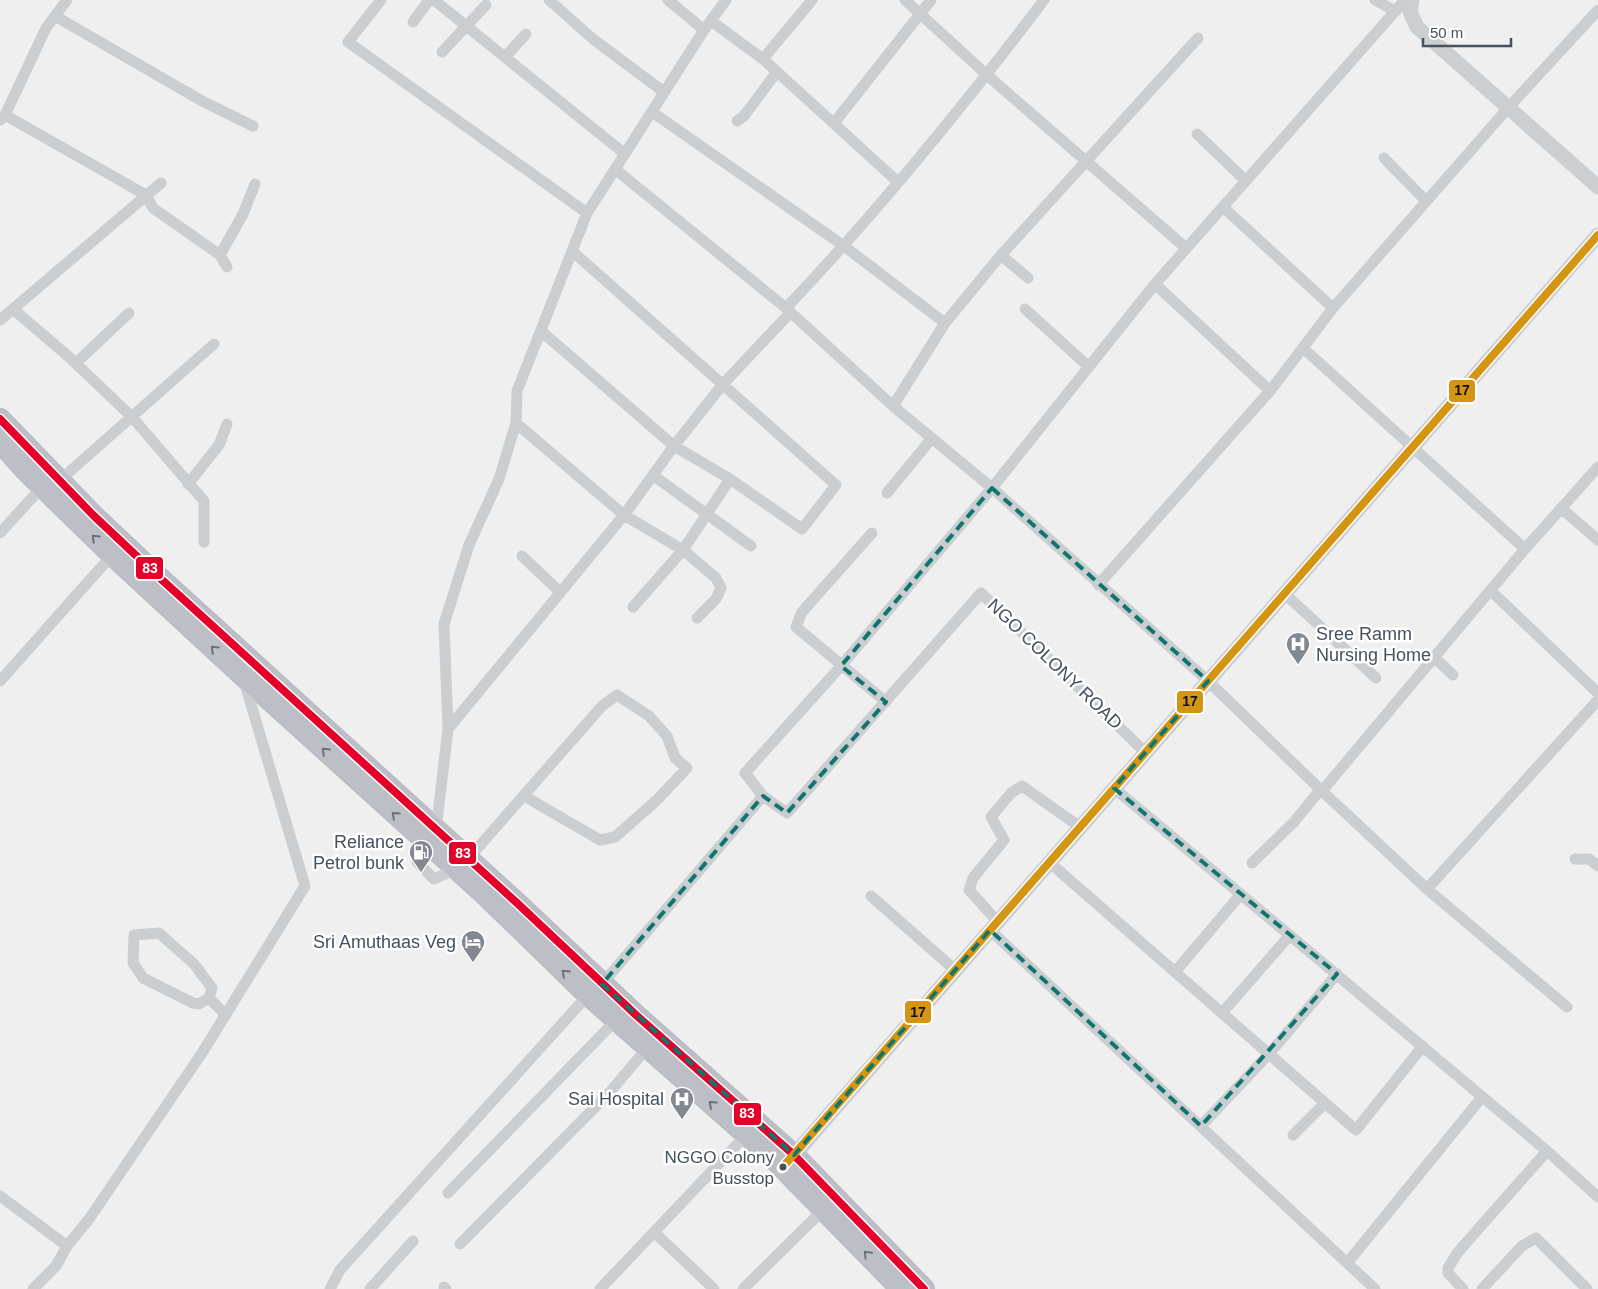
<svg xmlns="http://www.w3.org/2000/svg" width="1598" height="1289" viewBox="0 0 1598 1289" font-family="Arial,sans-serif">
  <rect width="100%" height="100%" fill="#f0efef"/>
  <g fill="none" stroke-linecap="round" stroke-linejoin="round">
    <g stroke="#b4b9bf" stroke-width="22">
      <path id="highway" d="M0 419 93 515 161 579 517 903 636 1015 794 1155 924 1289
        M0 442 25 470 112 555 243 676 483 893 588 995 773 1158 901 1289"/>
    </g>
    <path stroke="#cbced0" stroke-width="11" d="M381 0 348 42 587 213 517 391 516 423 499 479 469 545 444 624 448 729 436 830
      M434 0 625 154
      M549 0 593 39 664 92
      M668 0 704 30
      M905 0 987 75 1186 248
      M1044 0C963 107 878 211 786 308L893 406 992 488 841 666 745 773 763 796 787 813 981 593 1146 753
      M1375 0 1395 11
      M1405 0 1155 284 992 488 1208 681 1322 791 1427 889 1567 1007
      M55 16 202 101 253 126
      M711 21 763 59 898 182
      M413 22 429 0
      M442 52 486 5
      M505 57 526 34
      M763 59 812 0
      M652 112 844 246 945 323
      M5 115 146 195 153 208 220 255 243 214 255 184
      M0 120 5 115 46 28 67 0
      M737 121 744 116 776 73
      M834 123 931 0
      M1197 134 1246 181
      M1384 158 1426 201
      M615 169 786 308
      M1223 207 1333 308
      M587 213 704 30 726 0
      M220 255 227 267
      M1001 255 1028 278
      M1155 284 1270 391
      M13 309 69 357 132 417 204 501V542
      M1025 309 1089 367
      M0 320 161 183
      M541 331 674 446 730 479 802 529 836 485 572 251
      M1303 348 1525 549
      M76 363 129 313
      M893 406 945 323 1001 255 1198 38
      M516 423 624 515 683 550 730 479
      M654 476 751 546
      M59 481 214 344
      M188 484 219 445 227 424
      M887 493 932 438
      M1561 508 1598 540
      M0 533 42 487
      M872 533 802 612 796 627 886 702
      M522 556 560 592
      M1098 585 1270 391 1333 308 1508 108 1598 10
      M1490 590 1598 693
      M1284 593 1376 678
      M633 607 683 550 716 578 721 588 716 599 697 618
      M1434 657 1453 675
      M0 681 112 555
      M448 729 624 515 674 446 723 384 790 313
      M1114 788 1547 1151 1598 1197
      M1322 791 1525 549 1598 467
      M423 840 419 846 417 862 434 879 456 869
      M468 859 602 706 617 695 649 716 667 736 675 758 687 768 657 800 615 837 600 840 524 796
      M1575 859H1589L1598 866
      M1049 862 1356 1130 1423 1046
      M1252 863 1294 822 1320 790
      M1427 889 1598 700
      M871 896 955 970
      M997 921 969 890 973 878 1004 840 991 817 1011 793 1022 786 1080 827
      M990 930 1375 1289
      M1175 972 1241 894
      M602 984 763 796
      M209 998 212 988 194 964 159 933 134 935 133 963 143 978 193 1003 199 1004 209 998 226 1015
      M1222 1013 1290 935
      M1201 1126 1269 1054 1337 974
      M1293 1135 1325 1103
      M448 1193 617 1019
      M0 1196 67 1246
      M654 1232 714 1289
      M460 1244 609 1093 648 1047
      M1348 1262 1482 1097
      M444 1287 446 1289
      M33 1289 56 1266 67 1246 89 1219 202 1053 305 886 244 681
      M330 1289 340 1270 588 995
      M370 1289 413 1241
      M600 1289 746 1135
      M743 1289 823 1210
      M1463 1289 1448 1273V1268L1458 1252 1547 1151
      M1482 1289 1522 1246 1536 1238 1587 1289"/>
    <path stroke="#cccfd2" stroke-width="15" d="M1412 0 1410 12 1417 27 1598 187
      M794 1155 1598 235"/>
    <use href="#highway" stroke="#bcc0c6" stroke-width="20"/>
    <g stroke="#fff" stroke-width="11">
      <path id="bus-1" d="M0 419 93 515 161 579 517 903 636 1015 794 1155 924 1289"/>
    </g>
    <g stroke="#fff" stroke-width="11">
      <path id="bus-2" d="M782 1168 1598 235"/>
    </g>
    <use href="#bus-1" stroke="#e4002b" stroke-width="8"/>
    <use href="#bus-2" stroke="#d49513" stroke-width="8"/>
  </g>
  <defs><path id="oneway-chevron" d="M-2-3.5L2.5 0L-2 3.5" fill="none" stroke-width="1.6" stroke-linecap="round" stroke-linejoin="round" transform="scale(1.25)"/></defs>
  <g stroke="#69727c">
    <use href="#oneway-chevron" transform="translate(95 538) rotate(-136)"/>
    <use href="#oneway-chevron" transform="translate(214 649) rotate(-137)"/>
    <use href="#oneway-chevron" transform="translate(325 751) rotate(-137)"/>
    <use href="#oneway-chevron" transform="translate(395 815) rotate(-138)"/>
    <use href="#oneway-chevron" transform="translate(565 973) rotate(-136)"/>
    <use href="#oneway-chevron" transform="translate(712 1104) rotate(-138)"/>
    <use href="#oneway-chevron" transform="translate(867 1254) rotate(-134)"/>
  </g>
  <path fill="none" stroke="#0f766e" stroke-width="4" stroke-dasharray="10 6" stroke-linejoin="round" d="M992 488 1208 681 1114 788 1337 974 1201 1126 990 930 794 1155 602 984 763 796 787 813 886 702 841 666Z"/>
  <defs>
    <g id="hospital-pin" transform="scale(1.25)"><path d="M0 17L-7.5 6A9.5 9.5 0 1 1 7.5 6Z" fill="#828890" stroke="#fff"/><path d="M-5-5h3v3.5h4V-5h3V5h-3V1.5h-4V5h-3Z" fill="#fff"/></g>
    <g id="fuel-pin" transform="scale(1.25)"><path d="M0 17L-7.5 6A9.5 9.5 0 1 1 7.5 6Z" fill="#828890" stroke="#fff"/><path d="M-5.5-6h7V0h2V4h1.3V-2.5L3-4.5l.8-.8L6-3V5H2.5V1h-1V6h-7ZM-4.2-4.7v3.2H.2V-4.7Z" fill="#fff"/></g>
    <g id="hotel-pin" transform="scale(1.25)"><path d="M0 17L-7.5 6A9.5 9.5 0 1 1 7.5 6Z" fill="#828890" stroke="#fff"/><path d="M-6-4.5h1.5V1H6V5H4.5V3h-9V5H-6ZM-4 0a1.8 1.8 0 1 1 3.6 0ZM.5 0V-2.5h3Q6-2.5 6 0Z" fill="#fff"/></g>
  </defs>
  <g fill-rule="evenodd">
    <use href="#hospital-pin" x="1298" y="644"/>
    <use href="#fuel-pin" x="421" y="852"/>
    <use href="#hotel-pin" x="473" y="942"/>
    <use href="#hospital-pin" x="682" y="1099"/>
  </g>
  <circle fill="#46515d" stroke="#fff" stroke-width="2" cx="783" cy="1167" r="4.5"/>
  <g text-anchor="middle" stroke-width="5" stroke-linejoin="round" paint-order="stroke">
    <g font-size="17" fill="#46515d" stroke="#fff" text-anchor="end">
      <text x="774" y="1163">NGGO Colony<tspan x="774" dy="21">Busstop</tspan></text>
    </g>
    <g font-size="18" fill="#46515d" stroke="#fff" text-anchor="end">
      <text x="1316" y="640" text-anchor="start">Sree Ramm<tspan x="1316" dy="21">Nursing Home</tspan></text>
      <text x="404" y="848">Reliance<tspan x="404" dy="21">Petrol bunk</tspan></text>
      <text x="456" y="948">Sri Amuthaas Veg</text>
      <text x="664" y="1105">Sai Hospital</text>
    </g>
    <g font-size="18" fill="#46515d" stroke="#fff">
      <text transform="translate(1055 664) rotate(44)" y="6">NGO COLONY ROAD</text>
    </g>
  </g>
  <g stroke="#fff" stroke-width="2">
    <rect x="1448" y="379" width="28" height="24" rx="5" fill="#d49513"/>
    <rect x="135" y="556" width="29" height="24" rx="5" fill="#e4002b"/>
    <rect x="1176" y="690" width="28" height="24" rx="5" fill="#d49513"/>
    <rect x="448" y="841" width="29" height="24" rx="5" fill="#e4002b"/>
    <rect x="904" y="1000" width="28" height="24" rx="5" fill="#d49513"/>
    <rect x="733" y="1102" width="29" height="24" rx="5" fill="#e4002b"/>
  </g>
  <g font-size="14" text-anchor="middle" font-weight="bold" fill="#fff">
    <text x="150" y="573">83</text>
    <text x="463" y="858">83</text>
    <text x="747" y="1118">83</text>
  </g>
  <g font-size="14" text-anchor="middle" font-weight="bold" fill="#111">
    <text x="1462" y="395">17</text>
    <text x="1190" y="706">17</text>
    <text x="918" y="1017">17</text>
  </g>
  <path d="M1423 38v8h88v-8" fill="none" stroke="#46515d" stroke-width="2.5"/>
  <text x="1430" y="38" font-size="15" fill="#46515d" stroke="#ffffff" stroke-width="4" paint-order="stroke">50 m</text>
</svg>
